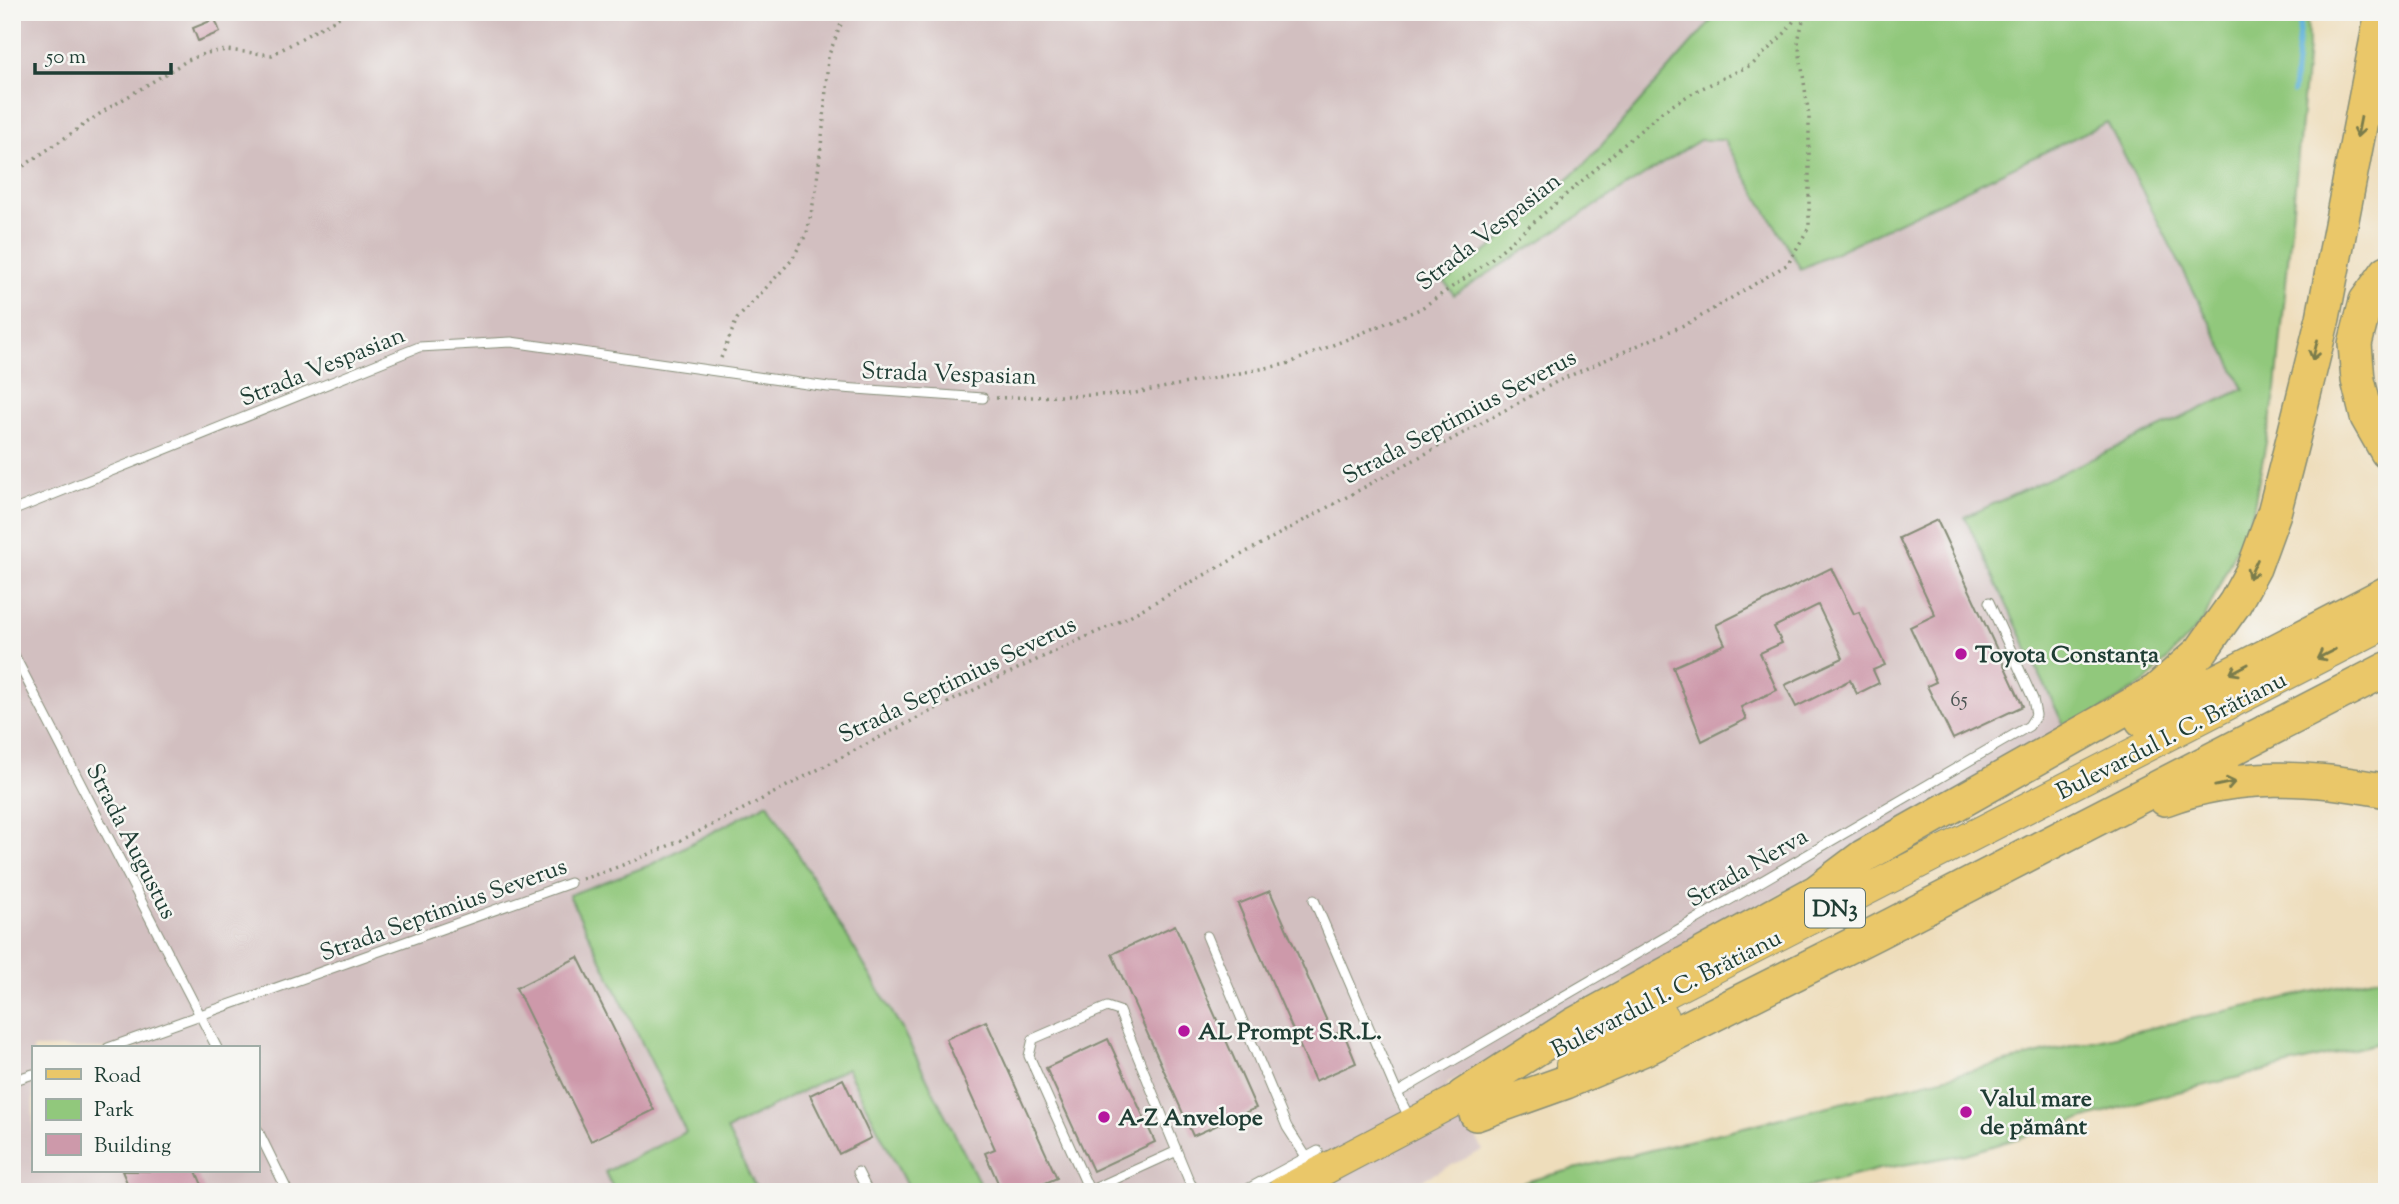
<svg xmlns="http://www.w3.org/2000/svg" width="2399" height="1204" viewBox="0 0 2399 1204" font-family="'Sorts Mill Goudy',serif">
  <rect width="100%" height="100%" fill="#f6f6f2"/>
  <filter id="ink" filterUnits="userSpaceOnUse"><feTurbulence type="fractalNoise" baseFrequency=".0143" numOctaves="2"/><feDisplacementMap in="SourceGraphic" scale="14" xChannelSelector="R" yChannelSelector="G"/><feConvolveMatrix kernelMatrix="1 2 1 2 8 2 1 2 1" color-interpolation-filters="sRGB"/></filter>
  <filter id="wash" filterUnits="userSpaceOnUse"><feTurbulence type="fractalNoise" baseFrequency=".00686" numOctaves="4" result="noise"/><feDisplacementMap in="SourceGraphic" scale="28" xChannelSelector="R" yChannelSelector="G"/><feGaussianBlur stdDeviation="1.57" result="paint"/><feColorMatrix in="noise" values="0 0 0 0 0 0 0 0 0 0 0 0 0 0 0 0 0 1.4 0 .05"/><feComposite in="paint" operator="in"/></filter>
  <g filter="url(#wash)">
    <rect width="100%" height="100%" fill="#edb"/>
    <path fill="#d2bfc0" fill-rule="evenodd" d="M12 12H2307L2308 47 2276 390 2253 511 2072 729 1447 1084 1483 1150 1397 1192H12ZM33 1048H257V1171H33Z"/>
    <path fill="#91c87c" stroke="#588258" stroke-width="2" d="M1719 12H2307L2308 47 2276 390 2253 511 2204 620 2146 682 2067 732 1965 517 2244 389 2107 122 1801 269 1724 140H1700L1454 295 1445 282 1495 245 1585 164Z
      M768 803 902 1029 984 1192H910L847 1068 727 1130 758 1192H615L605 1172 686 1132 569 895 650 865Z
      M2387 975V1041L2145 1100 1966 1154 1880 1169 1790 1192H1491L1546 1176 2075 1045Z"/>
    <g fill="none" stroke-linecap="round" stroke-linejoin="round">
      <path stroke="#64b4de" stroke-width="5" d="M2293 92 2301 12"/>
    </g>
    <g id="blocks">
      <path fill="#cd99aa" d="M215 19 220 32 198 41 193 28Z
        M1937 520 2023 706 1953 739 1927 686 1936 682 1910 627 1935 615 1899 538Z
        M1831 568 1854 614 1859 612 1885 665 1873 670 1879 683 1857 694 1850 680 1796 707 1785 685 1843 658 1818 605 1774 627 1782 643 1760 653 1777 690 1741 707 1746 719 1702 741 1673 667 1725 644 1716 625Z
        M1270 891 1333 1035 1343 1031 1356 1063 1315 1081 1238 904Z
        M1175 925 1256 1108 1193 1136 1112 954Z
        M578 957 654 1110 591 1141 516 988Z
        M986 1021 1057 1178 1025 1192H1002L985 1153 995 1149 946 1039Z
        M1108 1039 1155 1142 1093 1171 1046 1068Z
        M843 1079 871 1138 839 1154 810 1095Z
        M122 1171H196L205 1192H131Z"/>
    </g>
  </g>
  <g filter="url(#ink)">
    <use href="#blocks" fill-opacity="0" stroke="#868d78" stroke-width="2"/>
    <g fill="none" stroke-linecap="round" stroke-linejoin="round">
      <g stroke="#868d78" stroke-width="11">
        <path id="lane" d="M12 511 419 347 511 342 828 387 983 398
          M12 651 217 1048
          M1314 900 1397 1093
          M1207 936 1287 1127 1307 1158 1319 1167
          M108 1048 570 883
          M12 1081 33 1074
          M1410 1119 1397 1093 2029 726 2036 715 2033 699 1989 602
          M257 1129 288 1192
          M858 1172 868 1192
          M1089 1191 1177 1151
          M1090 1192 1029 1056 1033 1039 1107 1007 1119 1011 1190 1183 1197 1192
          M1242 1192 1318 1151"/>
      </g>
      <g stroke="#868d78" stroke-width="32">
        <path id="primary" d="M1621 1016 2387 623
          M1571 1065 1664 1017
          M1282 1192 1483 1086"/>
      </g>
      <g stroke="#868d78" stroke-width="36">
        <path id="highway" d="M2387 272 2366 301 2355 344 2358 380 2367 417 2387 452
          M2142 720 2387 593
          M2165 799C2237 772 2313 776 2387 791
          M1816 892 1864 856 2156 691 2201 651 2235 603 2254 568 2274 513 2294 435 2323 318 2382 12
          M1463 1096 1575 1024 1834 882
          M1476 1114 1566 1082 1651 1046 1876 933 2387 669"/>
      </g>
      <path stroke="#868d78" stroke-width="3.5" stroke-dasharray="2 5" stroke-linecap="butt" d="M12 174 104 111 188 60 206 53 227 50 272 55 348 12
        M721 358 737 319 791 261 807 233 816 190 824 119 828 57 843 19 852 12
        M996 398 1130 394 1287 364 1420 309 1484 265 1663 111 1696 91 1753 64 1786 32 1800 12
        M582 879C667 853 744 808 823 767 919 716 1016 668 1115 624L1558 381 1693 321 1788 264 1809 227V116L1798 41 1805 12"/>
      <use href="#lane" stroke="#fff" stroke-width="9"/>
      <use href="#primary" stroke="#eac769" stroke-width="30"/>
      <use href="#highway" stroke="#eac769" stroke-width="33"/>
    </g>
    <defs><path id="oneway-shaft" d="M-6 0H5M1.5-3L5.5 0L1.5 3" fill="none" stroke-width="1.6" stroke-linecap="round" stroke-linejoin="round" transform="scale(1.75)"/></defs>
    <g stroke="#7a7b4c">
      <use href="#oneway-shaft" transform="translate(2359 127) rotate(101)"/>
      <use href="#oneway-shaft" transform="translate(2315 350) rotate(104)"/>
      <use href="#oneway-shaft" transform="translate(2253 569) rotate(115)"/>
      <use href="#oneway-shaft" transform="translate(2326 654) rotate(153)"/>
      <use href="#oneway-shaft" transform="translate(2239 669) rotate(152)"/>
      <use href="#oneway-shaft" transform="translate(2225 784) rotate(-12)"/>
    </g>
  </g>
  <g fill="#b5179e" stroke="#f6f6f2" stroke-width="2.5">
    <circle cx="1961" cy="654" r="7"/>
    <circle cx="1184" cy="1031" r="7"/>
    <circle cx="1966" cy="1112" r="7"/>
    <circle cx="1104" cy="1117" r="7"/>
  </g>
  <g text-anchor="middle" stroke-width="5" stroke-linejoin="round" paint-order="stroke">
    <g font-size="21" fill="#4a5452">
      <text x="1959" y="706">65</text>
    </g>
    <rect fill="#f6f6f2" stroke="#60746d" stroke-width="2" x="1805" y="888.5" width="60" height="39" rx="5"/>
    <g font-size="23" font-weight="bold" fill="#1f3d34">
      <text x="1835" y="916">DN3</text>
    </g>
    <g font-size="24" fill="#1f3d34" stroke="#f6f6f2">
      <text transform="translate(1488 231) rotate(-38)" y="8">Strada Vespasian</text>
      <text transform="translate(322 366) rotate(-22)" y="8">Strada Vespasian</text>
      <text transform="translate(949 373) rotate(2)" y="8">Strada Vespasian</text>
      <text transform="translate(1459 416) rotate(-28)" y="8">Strada Septimius Severus</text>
      <text transform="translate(957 679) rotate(-26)" y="8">Strada Septimius Severus</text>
      <text transform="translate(2171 735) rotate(-27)" y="8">Bulevardul I. C. Brătianu</text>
      <text transform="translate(132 841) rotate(63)" y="8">Strada Augustus</text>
      <text transform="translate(1747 867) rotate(-30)" y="8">Strada Nerva</text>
      <text transform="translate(443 909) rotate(-20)" y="8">Strada Septimius Severus</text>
      <text transform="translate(1666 993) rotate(-27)" y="8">Bulevardul I. C. Brătianu</text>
    </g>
    <g font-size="24" font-weight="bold" fill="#1f3d34" stroke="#f6f6f2" text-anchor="start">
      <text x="1975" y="662">Toyota Constanța</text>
      <text x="1198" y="1039">AL Prompt S.R.L.</text>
      <text x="1980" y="1106">Valul mare<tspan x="1980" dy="28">de pământ</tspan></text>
      <text x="1118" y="1125">A-Z Anvelope</text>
    </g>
  </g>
  <rect width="2399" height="1204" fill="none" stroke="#f6f6f2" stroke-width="42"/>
  <rect x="32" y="1046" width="228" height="126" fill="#f6f6f2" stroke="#a0aca6" stroke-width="2"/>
  <rect x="46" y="1069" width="35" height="10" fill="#eac769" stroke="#a0aca6" stroke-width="2"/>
  <text x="94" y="1082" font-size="21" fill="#1f3d34">Road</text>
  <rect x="46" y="1099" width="35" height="21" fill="#91c87c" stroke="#a0aca6" stroke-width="2"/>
  <text x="94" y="1116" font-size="21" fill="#1f3d34">Park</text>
  <rect x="46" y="1134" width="35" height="21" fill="#cd99aa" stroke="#a0aca6" stroke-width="2"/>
  <text x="94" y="1152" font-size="21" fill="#1f3d34">Building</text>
  <path d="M35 63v10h136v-10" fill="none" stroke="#1f3d34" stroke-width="3.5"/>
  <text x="46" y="63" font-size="21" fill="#1f3d34" stroke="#f6f6f2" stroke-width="5" paint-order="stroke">50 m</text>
</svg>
